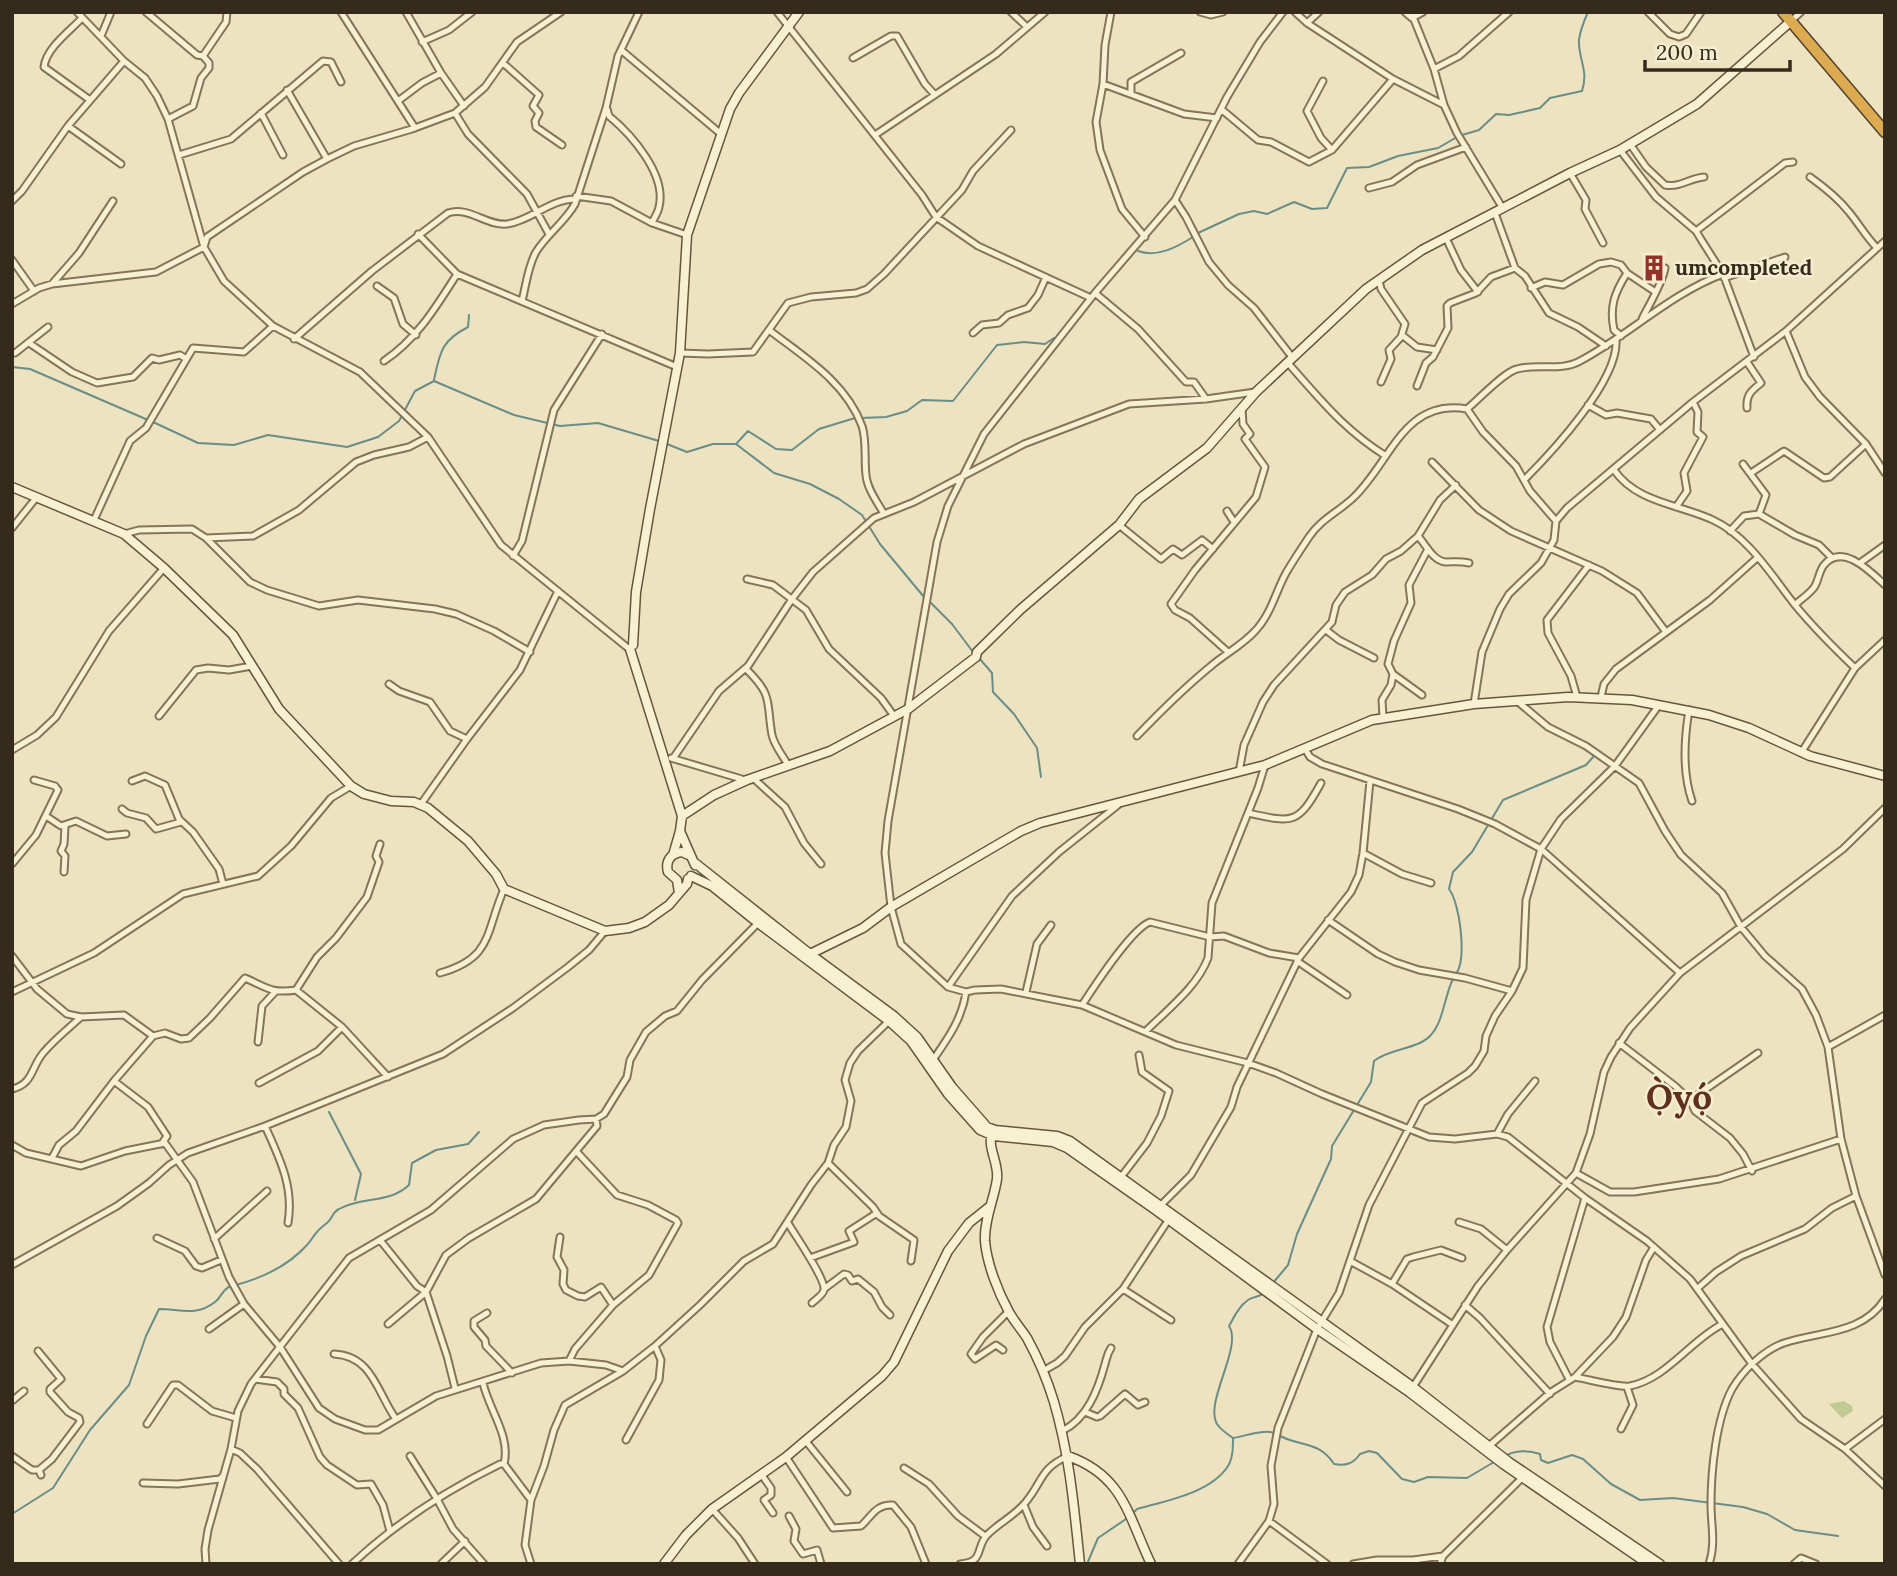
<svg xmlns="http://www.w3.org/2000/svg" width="1897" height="1576" viewBox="0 0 1897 1576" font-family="Lora,serif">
  <rect width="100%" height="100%" fill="#ede3c0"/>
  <path fill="#c0cb94" d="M1844 1401 1852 1406 1853 1411 1842 1418 1829 1404Z"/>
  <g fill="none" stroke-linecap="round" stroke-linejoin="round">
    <path stroke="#6a8d87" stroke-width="2" d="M1462 135 1479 130 1496 114 1509 115 1540 108 1550 98 1582 91C1589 70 1578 59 1579 40 1580 31 1584 21 1588 12
      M1198 233 1239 214 1254 211 1267 214 1294 202 1312 209 1327 208 1347 168 1369 167 1398 156 1438 148 1457 137
      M1138 251C1157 258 1177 247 1193 237
      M12 367 30 369 148 420
      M434 380C440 352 441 341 468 327L469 315
      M861 418 886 417 907 411 922 400 953 401 997 345 1024 342 1045 344 1054 338
      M153 422 198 443 234 445 268 435 347 447 378 437 399 421 415 391 434 381 514 415 560 426 598 423 659 441
      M667 444 687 452 713 444H736L748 431 776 449 792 450 819 429 855 418
      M736 444 774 473 810 484 839 499 862 515 880 544 924 597
      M929 601 952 624 973 652
      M979 658 992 673 993 692 1014 714 1037 748 1041 777
      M1456 974C1467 959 1460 903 1449 889L1453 872 1472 852 1503 800 1586 765 1594 756
      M1357 1105 1371 1082 1374 1061C1388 1049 1418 1049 1430 1036 1444 1021 1444 997 1453 979
      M329 1112 361 1174 355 1200
      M1273 1283 1288 1265 1297 1234 1331 1159 1332 1146 1354 1110
      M236 1285C262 1278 289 1265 307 1245 311 1241 313 1236 317 1232 320 1228 325 1225 329 1221 333 1216 333 1212 339 1209 362 1196 389 1204 409 1185L412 1163 436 1150 468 1144 479 1132
      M1280 1436C1302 1447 1319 1441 1334 1464 1346 1466 1353 1464 1360 1454L1369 1451 1377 1453 1402 1479 1414 1482 1428 1477 1467 1478 1494 1462
      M1233 1438C1246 1436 1263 1429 1275 1433
      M1505 1456C1515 1450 1529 1450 1540 1454L1541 1460 1548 1463 1572 1455 1583 1459 1611 1484 1640 1500 1673 1498 1743 1507 1767 1514 1795 1530 1838 1536
      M1133 1513 1137 1509C1165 1501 1211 1493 1228 1466 1233 1458 1233 1447 1233 1438 1227 1434 1221 1430 1217 1424 1204 1402 1243 1347 1229 1326 1234 1317 1239 1306 1248 1300 1254 1296 1259 1298 1265 1292
      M12 1514 53 1488 90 1430 129 1385 146 1336 159 1309C179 1309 196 1317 215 1302 222 1297 222 1289 231 1286
      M1087 1564 1098 1538 1129 1517"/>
    <g stroke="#867458" stroke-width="9">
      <path id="street" d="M77 12 124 61 145 78 157 96 168 119 204 247 224 281 273 326 360 372 428 437 501 545 628 648
        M146 12 197 55 203 56 209 63V68L201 78 193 106 168 119
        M341 12 415 128
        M406 12 441 73 464 106
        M777 12 922 195 936 217 978 246 1091 298
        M1011 12 1027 27
        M1111 12 1105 45 1103 84 1096 122 1100 150 1122 209 1145 237
        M1200 12 1211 15 1223 12
        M1283 12 1260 42 1227 97 1175 200 1095 293 984 434 948 506 937 542 888 821 885 853 891 907 901 944 948 987 966 992 975 990 1001 989 1082 1005 1176 1045 1248 1063 1276 1073 1322 1094 1429 1137 1455 1139 1497 1134 1508 1137 1585 1198 1647 1241 1690 1279 1752 1364 1801 1419 1845 1449 1885 1486
        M1295 12 1307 23 1393 79 1444 105
        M1405 12 1412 18 1423 12
        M1411 12 1434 69 1444 105 1457 133 1502 207
        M1648 12 1670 34 1679 37 1686 34 1701 12
        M82 18C70 31 46 48 44 67L90 100
        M1790 22 1801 12
        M1307 23 1319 12
        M101 36 111 12
        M422 42 449 30 472 12
        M621 50 721 134
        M203 56 226 22 227 12
        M853 58 891 36H897L925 84 935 95
        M503 63 539 95 533 106 539 113 535 121 536 127 562 145
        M1434 69 1459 56 1509 12
        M1323 81 1307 111 1321 138 1332 150
        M1103 84 1184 114 1217 118
        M287 90 327 159
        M1131 94V82L1181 53
        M398 101 422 83 441 73
        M607 109 609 116C632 135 667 175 659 207 658 213 654 218 652 223
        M1221 109 1258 140 1271 142 1309 162 1332 150 1393 79
        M261 113 283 155
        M455 113 468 134 527 194 549 234
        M68 126 121 164
        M875 135 996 54 1045 12
        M1630 144 1646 167 1665 185C1679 188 1690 178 1704 177
        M1620 150 1656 197 1696 231 1702 241 1723 274 1754 357
        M179 155 231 139 323 61 331 62 341 82
        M1570 173 1586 200 1585 209 1603 243
        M1810 177C1824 187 1838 198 1849 212 1859 224 1866 237 1877 248
        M1369 188 1392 182 1417 165 1466 147
        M576 196 611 201 652 223 687 235
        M1175 200 1186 217 1209 262 1228 285 1254 308 1292 357
        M12 201 22 191 68 126 124 61
        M1495 213 1515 268 1525 276 1549 313 1578 327 1606 346
        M1696 231 1785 163 1793 162
        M418 234 457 274 677 367
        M1446 238 1461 270 1478 292
        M12 260 34 291
        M1724 278 1785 257
        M1379 280 1381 289 1405 324 1401 337 1389 350 1391 359 1381 382
        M52 284 79 253 113 201
        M377 286 394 298 403 324 416 335
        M1531 288 1545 282 1563 285 1599 264 1611 262 1621 265 1627 273 1654 291
        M1095 293 1138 329 1186 382H1194L1206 399
        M522 301C526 285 528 266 536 252 547 234 565 222 575 204L606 108 618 56 639 12
        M12 304 39 288 52 284 156 272 204 247 207 237 303 172 327 159 354 146 412 129 455 113 485 87 517 42 561 12
        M1642 319C1649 305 1663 282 1665 268
        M769 330C804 357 846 382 862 426 867 441 864 459 866 475 867 489 878 503 884 514
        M1786 331 1805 377 1820 397 1866 444 1885 473
        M973 333 982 325 999 323 1008 315 1028 308 1038 295 1046 277
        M1402 335 1417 347 1437 350
        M1621 336 1614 330C1609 306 1615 292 1627 273
        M294 339 372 271 448 213C469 206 486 226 507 224 530 221 549 200 574 199
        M29 343 72 372 97 383 133 377 152 358 159 360 180 355 185 358
        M15 353 48 327
        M680 353 708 354 753 352 788 303 811 297 856 293 867 289 884 274 962 190 973 171 1011 130
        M384 361C417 339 436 307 457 274
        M1287 362C1320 399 1344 430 1386 456
        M1747 362 1761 383C1751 391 1746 395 1747 408
        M1417 386 1426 363 1433 357 1448 328 1447 306 1450 303 1476 293 1491 277 1515 268
        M1588 405 1606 415 1617 413 1651 419 1660 430
        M1467 409 1483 432 1516 466 1530 491 1556 521
        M1432 462 1479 510 1511 531 1602 571 1637 593 1666 632
        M1743 464 1766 495 1759 514
        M1614 470C1637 503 1679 504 1713 520 1748 536 1772 576 1795 605 1814 628 1834 648 1855 668
        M1751 473 1784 451 1824 478 1830 477 1866 444
        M1525 479C1552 452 1619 380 1616 340
        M1676 507 1687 491 1684 473 1703 437 1697 432 1698 412 1693 402
        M1227 511 1234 522
        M94 520 130 441 146 428 193 348 244 352 273 326
        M1119 525 1161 559 1173 549 1182 555 1202 540 1213 549
        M12 528 36 498
        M1730 531 1744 516 1759 514 1795 535 1819 545 1832 558
        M124 534 139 530 192 529 206 538 250 582 267 590 319 606 358 600 435 609 456 614 494 631 530 652
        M1418 536C1426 545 1433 561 1446 562 1455 562 1460 561 1469 563
        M206 538 253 536 299 510 356 462 374 455 409 447 428 437
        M513 556 522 541 554 410 602 334
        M1860 563 1885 545
        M747 579 773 585 806 610 829 649 881 698 894 716
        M1795 605C1801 599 1811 593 1815 586 1819 579 1819 571 1824 565 1842 542 1871 572 1885 585
        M1326 630 1339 640 1374 658
        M1228 652 1190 618 1175 610 1171 604 1195 570 1256 497 1265 467 1245 439 1250 434 1243 424 1242 409
        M746 669C774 696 766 702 772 735 774 745 783 756 788 765
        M1393 674 1422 695
        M389 684 399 691 430 702 450 731 467 739
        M1577 697 1571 676 1548 633 1547 620 1589 565
        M1601 697 1604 684 1616 669 1710 600 1757 558
        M1517 701 1548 727 1586 746 1639 783 1665 831 1681 855 1722 893 1741 927 1765 956 1802 989 1816 1015 1828 1047 1841 1139 1856 1196 1885 1275
        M1474 704 1482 652 1500 609 1509 594 1541 563 1554 540 1556 521 1567 508 1693 402 1786 331 1885 241
        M1689 710C1684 740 1682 772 1692 801
        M159 716 196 670 208 668 229 670 252 666
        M1383 717 1382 700 1391 685 1393 674 1388 664 1394 641 1411 603 1409 585 1428 549
        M1137 736C1161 711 1184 688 1211 666 1225 654 1244 644 1256 630 1271 614 1276 591 1286 573 1293 561 1301 549 1309 537 1320 520 1338 512 1353 498 1390 464 1403 398 1467 409 1479 399 1504 372 1517 369 1538 363 1560 372 1580 361 1629 335 1670 294 1723 274
        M1305 749 1310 757 1322 764 1458 809 1495 824 1541 849 1680 973
        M12 750 37 735 56 717 109 631 164 568
        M1801 753 1855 668 1885 640
        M674 757 719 691 748 666 792 599 813 572 874 518 914 502 1024 444 1129 404 1206 399 1255 392
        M671 758 745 780
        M1239 772 1244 745 1263 702 1274 685 1332 622 1336 605 1345 592 1372 575 1386 559 1401 551 1418 536 1440 500 1456 485
        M753 778 785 807 804 843 821 864
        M132 781 145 776 165 785 179 819 193 832 219 869 223 884
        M421 804 467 739 520 670 558 591
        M122 809 127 813 146 818 156 829 181 822
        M1248 813C1293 823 1298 825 1321 783
        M46 816 61 826 76 821 107 836 126 834
        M1363 853 1402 874 1431 883
        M12 864 36 835 58 790 55 786 34 780
        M64 872 65 856 61 851 64 844 65 826
        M1328 920 1378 954 1395 962 1419 970 1465 978 1512 991
        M12 956 37 989 67 1014 81 1017 124 1015 153 1036
        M1297 961 1347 995
        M440 973C493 958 485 933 504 889
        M948 987 1012 896 1059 852 1118 805
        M296 990 342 1027 388 1077
        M12 992 94 953 183 894 258 876 291 846 331 798 351 786
        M1026 992 1037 944 1051 925
        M1082 1005C1094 987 1131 929 1150 922L1210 937 1224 936 1269 953 1299 958
        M1146 1031C1168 1009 1197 987 1208 958L1212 903 1258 788 1265 765
        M258 1042 262 1006 275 992
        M1619 1043 1675 1086 1690 1100 1695 1111 1730 1138 1743 1154 1752 1171
        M1828 1047 1885 1015
        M933 1060C948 1038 962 1019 966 992
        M114 1081 148 1107 167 1136 163 1142
        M259 1083 318 1051 342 1027
        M12 1089C34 1084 31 1066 44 1052 55 1039 69 1028 81 1017
        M1690 1100 1758 1053
        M265 1126C280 1159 294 1187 288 1223
        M1497 1134 1508 1114 1535 1081
        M12 1145 26 1153 81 1166 125 1151 165 1143 193 1182 229 1277 244 1304 280 1347 319 1408 335 1419 365 1430H378L436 1396 541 1363 569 1361 606 1365 623 1371
        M52 1158 59 1145 76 1131 114 1081 153 1036 165 1033 181 1039 189 1038 210 1018 245 978C266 987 271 994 296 990L317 957 336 938 367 897 379 862 376 856 380 844
        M828 1163 873 1207 879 1216 914 1240 911 1261
        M1576 1173 1610 1192H1634L1719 1179 1841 1139
        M1121 1177 1147 1143 1161 1116 1169 1091 1142 1072 1139 1055
        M1161 1205 1191 1175 1231 1107 1237 1087 1299 958 1351 892 1359 875 1363 853 1370 781
        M1459 1222 1481 1229 1507 1250
        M788 1223C794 1234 826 1279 824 1290 823 1295 816 1299 812 1303
        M560 1237 557 1257 564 1270 563 1284 566 1290 578 1296 585 1297 601 1287 613 1305
        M157 1238 185 1251 196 1266 202 1268 221 1260
        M214 1239 267 1191
        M380 1240 417 1286 426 1292 447 1356 455 1388
        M810 1258 854 1242 849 1231 877 1213
        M1350 1261 1392 1284 1453 1325
        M12 1265 117 1206 149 1183 169 1165 188 1153 265 1126 443 1054 513 1008 568 967 589 950 605 931
        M1392 1284 1407 1259 1413 1257 1441 1250 1462 1258
        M1698 1288 1716 1272 1741 1256 1805 1229 1832 1208 1856 1196
        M824 1289 844 1274 848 1275 852 1281 858 1279 874 1292 882 1307 890 1315
        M1123 1289 1171 1320
        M1465 1305 1480 1318 1550 1394
        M487 1313 474 1321V1327L485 1340 486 1346 512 1373
        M388 1324 426 1292 446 1255 469 1238 536 1199 597 1126 596 1119
        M209 1329 244 1304
        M1003 1350 996 1345 975 1359 971 1354 983 1337 1009 1311
        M38 1351 61 1379 50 1389V1392L68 1412 79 1418 80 1422 52 1459 39 1470
        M334 1354C373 1356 377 1393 396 1419
        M569 1361 575 1349 613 1305 649 1275 678 1223 676 1220 648 1205 617 1195 576 1151
        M1043 1371 1057 1363 1065 1356 1085 1327 1123 1289 1169 1219
        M1575 1377C1587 1379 1620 1388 1630 1386 1666 1379 1690 1341 1721 1325
        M255 1379 277 1382 284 1389V1394L298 1408 320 1457 327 1465 357 1485 371 1484 383 1505 390 1531
        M1569 1379 1550 1342 1547 1327 1585 1198
        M483 1383C489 1410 511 1436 504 1464
        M1413 1387 1478 1286 1507 1250 1576 1173 1590 1134 1604 1072 1611 1057 1630 1028 1680 973 1843 849 1885 808
        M12 1401 24 1391
        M1085 1412 1097 1417 1100 1416 1125 1394 1138 1405 1145 1402
        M147 1424 173 1385H178L212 1411 236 1418
        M1621 1429 1633 1405 1627 1387
        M1062 1431C1087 1419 1098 1390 1105 1364 1107 1357 1107 1354 1111 1348
        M626 1440 659 1380 661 1360 655 1346
        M805 1440 847 1492
        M1489 1446 1551 1392 1575 1377 1613 1337 1626 1317 1646 1260 1654 1247
        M231 1449 240 1453 257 1469 339 1564
        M1845 1449 1885 1419
        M12 1456 32 1470H39L41 1475
        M410 1456 437 1499 453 1529 484 1564
        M786 1457 833 1528 861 1526C872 1516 876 1504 893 1505L911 1527 926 1564
        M904 1468 929 1484 958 1516 985 1536
        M761 1474 771 1488V1495L764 1500 773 1513
        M143 1483 178 1484 220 1479 223 1476
        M1024 1505 1033 1527 1047 1546
        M712 1509 738 1538 755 1564
        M789 1516 796 1529 794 1541 803 1554 817 1550 821 1564
        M1269 1521 1327 1564
        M206 1564 205 1549 208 1530 231 1449 238 1411 251 1384 349 1258 431 1210 513 1139 544 1125 579 1120 596 1119 604 1114 627 1077 630 1060 646 1032 665 1016 677 1011 702 980 759 922
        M352 1564C396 1523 447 1490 500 1464H504L531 1500
        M441 1564 465 1541
        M531 1564 525 1545 531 1500 544 1466 554 1430 565 1405 623 1371 655 1346 700 1305 744 1261 773 1244 811 1185 828 1163 834 1145 846 1127 851 1101 845 1080 850 1063 858 1051 891 1019
        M960 1564C985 1562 975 1548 987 1535 999 1523 1014 1516 1025 1503 1043 1482 1039 1469 1068 1456
        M1238 1564 1269 1521 1274 1504 1271 1466 1278 1428 1317 1329 1339 1293 1369 1205 1422 1103 1468 1073 1475 1066 1484 1051 1486 1036 1495 1016 1512 991 1523 968 1526 900 1541 849 1561 819 1615 766 1659 705
        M1353 1564 1377 1560H1413L1443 1556
        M1440 1564 1443 1556 1523 1477
        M1709 1564C1716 1544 1711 1525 1711 1505 1711 1470 1716 1419 1732 1389 1743 1370 1764 1350 1784 1343 1820 1331 1862 1335 1885 1299
        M1794 1564 1801 1558 1816 1564"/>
    </g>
    <g stroke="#67553c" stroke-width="11">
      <path id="secondary" d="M12 487 124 534 164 568 233 635 279 709 351 786 364 794 391 801 414 802 428 808 468 841 496 874 504 889 605 931 629 928 645 922 669 905 687 884 688 879
        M633 645 636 592 650 509 680 353 687 235 730 109 739 93 799 12
        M630 649 682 816 680 831 673 855
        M682 816 714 795 747 780 830 751 908 709 976 657 977 652 1021 609 1119 525 1139 499 1207 448 1256 392 1366 289 1422 250 1570 173 1620 150 1697 104 1790 22
        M680 831 691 856
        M695 863 810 954 894 1016 917 1037 952 1087 987 1127 995 1130 1057 1136 1070 1141 1413 1387 1509 1462 1660 1564
        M691 876 712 886 758 923 889 1021 911 1041 948 1094 980 1130 994 1136 1053 1142 1067 1148 1157 1211 1317 1329 1409 1392 1503 1464 1648 1564
        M679 893 677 880 668 872C665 861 671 853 682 852L691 856 695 865
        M810 954 863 928 891 907 1021 831 1040 823 1265 765 1372 720 1474 704 1568 697 1632 700 1709 715 1749 728 1810 756 1885 776
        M992 1133C987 1148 999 1163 997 1179 994 1200 984 1219 985 1241 987 1264 998 1292 1009 1312 1014 1321 1021 1329 1027 1338 1038 1358 1047 1379 1054 1402 1070 1457 1074 1507 1080 1564
        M1068 1456C1124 1476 1128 1516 1151 1564
        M664 1564 686 1535 712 1509 786 1457 882 1376 894 1362 948 1251 969 1223 989 1207"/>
    </g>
    <g stroke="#53422d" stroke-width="13">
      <path id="highway" d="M1783 12 1885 132"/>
    </g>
    <use href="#street" stroke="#f8f0d3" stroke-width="5"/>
    <use href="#secondary" stroke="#f8f0d3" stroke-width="8"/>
    <use href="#highway" stroke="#dcaa51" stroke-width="10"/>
  </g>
  <defs>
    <g id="building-bare" transform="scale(2.1)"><path d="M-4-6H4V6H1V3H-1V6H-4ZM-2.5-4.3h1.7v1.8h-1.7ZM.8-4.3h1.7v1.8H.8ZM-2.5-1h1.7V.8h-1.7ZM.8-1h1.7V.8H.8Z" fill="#943129" stroke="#f5edcf" stroke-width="2.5" paint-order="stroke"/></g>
  </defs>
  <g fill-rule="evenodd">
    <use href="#building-bare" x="1654" y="268"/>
  </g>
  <g text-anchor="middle" stroke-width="5" stroke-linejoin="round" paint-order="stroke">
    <g font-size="21" font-weight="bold" fill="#352b1d" stroke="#f5edcf" text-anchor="start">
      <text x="1675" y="275">umcompleted</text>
    </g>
    <g font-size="35" font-weight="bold" fill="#61301d" stroke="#f5edcf">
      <text x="1679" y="1109">Ọ̀yọ́</text>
    </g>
  </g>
  <rect width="1897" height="1576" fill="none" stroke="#352b1d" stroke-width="28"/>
  <path d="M1645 60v10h145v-10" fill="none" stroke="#352b1d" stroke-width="3.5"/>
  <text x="1656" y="60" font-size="21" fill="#352b1d" stroke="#f5edcf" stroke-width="5" paint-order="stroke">200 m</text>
</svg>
